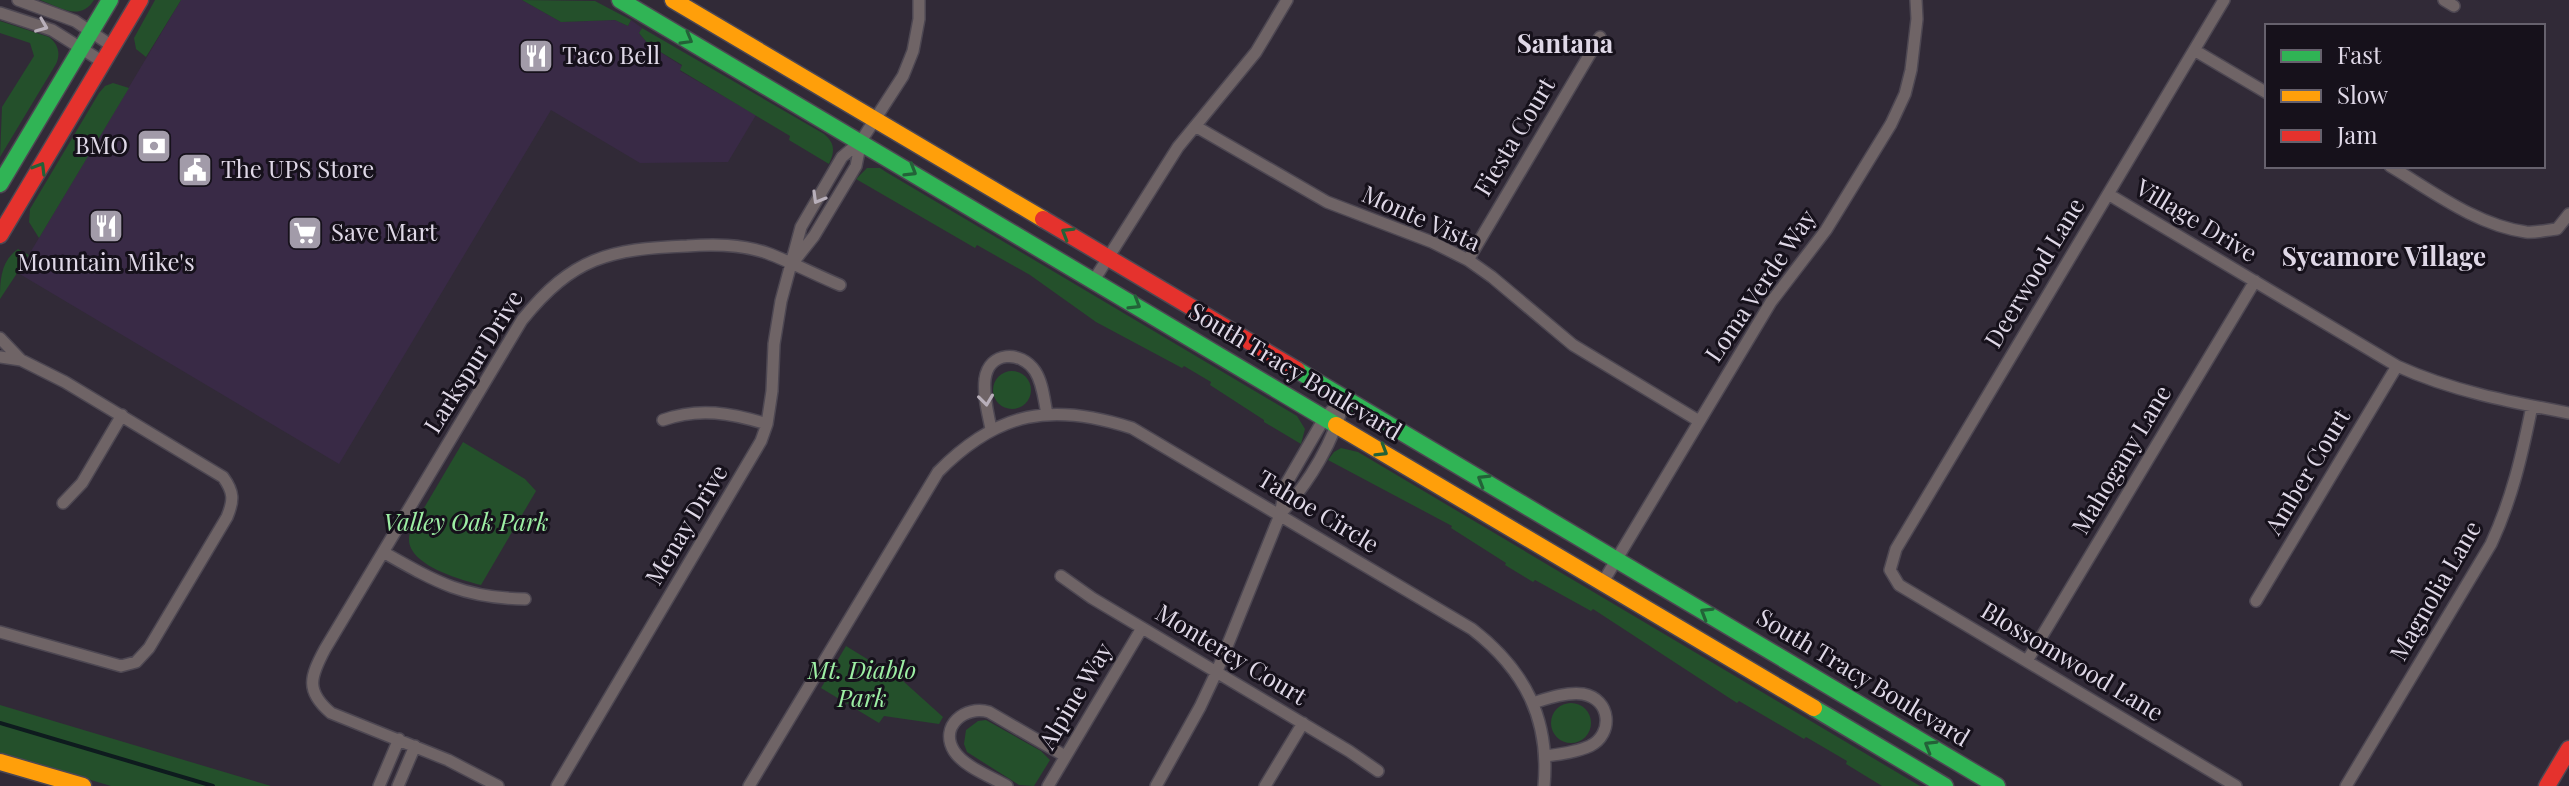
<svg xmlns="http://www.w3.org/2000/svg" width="2569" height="786" viewBox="0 0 2569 786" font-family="'Playfair Display',serif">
  <rect width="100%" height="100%" fill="#312a37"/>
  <path fill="#392a46" d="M181 0H522L561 22 615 20 628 26 631 20 642 28 639 33 649 45 682 66 680 71 756 115 728 162 640 163 551 110 339 464 18 273Z"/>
  <path fill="#24502b" d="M40 0H94C80 22 59 7 40 0Z
    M155 0H181L146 57 136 49 134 38Z
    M522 0 595 1 631 20 628 26 615 20 561 22Z
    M0 21 49 37C58 44 61 53 56 64L0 157 2 107 34 56 30 43 0 33Z
    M642 28 824 134C835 143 835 151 829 164L789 140 790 136 680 70 682 65 649 45 639 33Z
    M113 83 129 88 39 238 29 222 30 209 99 93 105 86Z
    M867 168H880L886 172 1297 416 1305 429 1301 444 1264 422V420L1210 385 1211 382 1184 366 1182 368 1096 322 1030 275 977 245 975 248 856 179Z
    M18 249 29 255 0 299C0 279 1 261 18 249Z
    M993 390a19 19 0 1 1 38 0a19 19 0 1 1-38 0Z
    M463 442 525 479 536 491 481 585C458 579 397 562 411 530Z
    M1341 448 1358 452 1920 786H1882L1846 764 1847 761 1806 737 1804 739 1739 701 1737 703 1593 609 1591 611 1535 580 1533 582 1505 565 1506 563 1451 528 1452 526 1328 460 1334 452Z
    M846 646 903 681 943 717 939 724 884 716 879 723 821 688Z
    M1551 723a20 20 0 1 1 40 0a20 20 0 1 1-40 0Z
    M0 705 271 786H111L0 753Z
    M986 720 1041 751 1050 760 1034 786 1019 785 967 752 964 744 966 730 978 721Z"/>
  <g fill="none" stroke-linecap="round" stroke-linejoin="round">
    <path stroke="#0e1b1e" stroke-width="4" d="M0 723 213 786"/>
    <g stroke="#4d4752" stroke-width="14">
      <path id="street" d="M18 0 75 21 112 46
        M2224 0 1896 549 1890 570 1899 585 2236 786
        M2444 0 2454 6
        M0 13 52 30 103 62
        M2194 50 2267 93
        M1195 126 1327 202 1432 242 1468 260 1492 277 1573 345 1699 421
        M2390 166C2432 191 2476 225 2526 232 2536 233 2547 230 2557 229L2569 214
        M2108 194 2397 366C2452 391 2510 402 2569 413
        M795 260 814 236 856 166 861 141
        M1468 260 1600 37
        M1094 280 1178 147 1256 52 1287 0
        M0 338 21 360
        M0 357 21 360 65 382 223 477C234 492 234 500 227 517L149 648 136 662 121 666 0 632
        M663 420C699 407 731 413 767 424
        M991 429C988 413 983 396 985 379 989 351 1021 350 1035 371 1043 383 1044 400 1047 414
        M63 503 82 483 122 415
        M1280 514C1310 482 1334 441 1345 398
        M383 552C436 582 463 598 525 599
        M1061 576 1092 598 1349 751 1378 771
        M1603 582 1771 302 1826 230 1891 124 1905 94 1911 70 1917 19 1916 0
        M2256 601 2397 366
        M2027 661 2255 281
        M1533 703C1549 698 1566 692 1583 694 1611 699 1614 734 1590 746 1577 752 1561 754 1546 756
        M379 786 399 739
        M398 786 415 746
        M498 786 448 760 331 713C305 691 310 677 325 649L522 320C573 257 609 249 687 246 714 244 741 244 767 253 791 262 816 275 840 285
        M557 786 761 441 767 424 772 391 774 344 781 301 801 227 842 157 861 141 903 76 913 51 919 19V0
        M749 786 938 472C998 411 1052 402 1132 428L1472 629C1525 670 1550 719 1544 786
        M1007 786C992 777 964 767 954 751 939 726 965 705 989 712L1065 756
        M1048 786 1142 628
        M1156 786 1200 707 1217 671 1280 515 1286 484 1325 417 1345 398
        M1265 786 1303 723
        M2346 786 2491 544C2512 499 2522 455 2532 406"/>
    </g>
    <g stroke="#4d4752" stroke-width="19">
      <path id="fast" d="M620 0 1336 425
        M0 184 110 0
        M1297 370 1997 786
        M1814 708 1945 786"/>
    </g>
    <g stroke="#4d4752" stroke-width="19">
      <path id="slow" d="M673 0 1043 219
        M1336 425 1814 708
        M0 762 83 786"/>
    </g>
    <g stroke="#4d4752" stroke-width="19">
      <path id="jam" d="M1043 219 1297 370
        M0 235 140 0
        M2547 786 2569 749"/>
    </g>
    <use href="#street" stroke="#6f6466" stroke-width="11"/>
    <use href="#fast" stroke="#30b455" stroke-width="16"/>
    <use href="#slow" stroke="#ff9f0a" stroke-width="16"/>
    <use href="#jam" stroke="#e5322d" stroke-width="16"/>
  </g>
  <defs><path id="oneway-chevron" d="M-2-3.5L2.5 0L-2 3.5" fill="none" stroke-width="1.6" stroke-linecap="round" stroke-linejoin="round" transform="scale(2)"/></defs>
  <g stroke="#b8afba">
    <use href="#oneway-chevron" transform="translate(42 26) rotate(22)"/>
    <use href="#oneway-chevron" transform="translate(818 198) rotate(120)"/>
    <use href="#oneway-chevron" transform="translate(986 400) rotate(83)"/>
  </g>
  <g stroke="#236238">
    <use href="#oneway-chevron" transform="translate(687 39) rotate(30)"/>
    <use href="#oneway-chevron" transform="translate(40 168) rotate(-59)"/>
    <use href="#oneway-chevron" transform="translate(911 171) rotate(31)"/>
    <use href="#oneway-chevron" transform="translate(1067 233) rotate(-149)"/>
    <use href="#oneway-chevron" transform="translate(1135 304) rotate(31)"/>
    <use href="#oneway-chevron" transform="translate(1382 451) rotate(31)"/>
    <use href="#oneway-chevron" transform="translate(1483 480) rotate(-149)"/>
    <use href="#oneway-chevron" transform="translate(1706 613) rotate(-149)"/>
    <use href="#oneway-chevron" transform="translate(1930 746) rotate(-149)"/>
  </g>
  <defs>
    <g id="restaurant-square" transform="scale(1.8)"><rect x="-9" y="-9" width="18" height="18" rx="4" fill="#a29ba9" stroke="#16111b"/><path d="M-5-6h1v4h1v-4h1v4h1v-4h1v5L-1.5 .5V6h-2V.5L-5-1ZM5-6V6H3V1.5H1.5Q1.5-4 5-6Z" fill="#fff"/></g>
    <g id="bank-square" transform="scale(1.8)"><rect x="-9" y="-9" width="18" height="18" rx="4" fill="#a29ba9" stroke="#16111b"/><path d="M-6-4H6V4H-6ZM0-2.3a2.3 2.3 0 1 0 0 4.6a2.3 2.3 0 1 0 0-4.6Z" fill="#fff"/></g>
    <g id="civic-square" transform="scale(1.8)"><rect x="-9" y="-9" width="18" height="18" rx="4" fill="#a29ba9" stroke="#16111b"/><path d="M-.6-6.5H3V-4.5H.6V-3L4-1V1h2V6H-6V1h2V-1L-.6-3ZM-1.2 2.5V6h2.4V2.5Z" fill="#fff"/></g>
    <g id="supermarket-square" transform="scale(1.8)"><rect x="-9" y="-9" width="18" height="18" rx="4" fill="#a29ba9" stroke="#16111b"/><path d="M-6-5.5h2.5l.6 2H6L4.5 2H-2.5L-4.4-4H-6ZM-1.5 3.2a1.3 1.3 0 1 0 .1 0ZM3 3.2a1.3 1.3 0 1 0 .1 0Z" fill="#fff"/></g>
  </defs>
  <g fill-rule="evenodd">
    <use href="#restaurant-square" x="536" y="56"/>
    <use href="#bank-square" x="154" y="146"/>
    <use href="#civic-square" x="195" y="170"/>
    <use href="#restaurant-square" x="106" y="226"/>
    <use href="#supermarket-square" x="305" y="233"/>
  </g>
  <g text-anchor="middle" stroke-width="6" stroke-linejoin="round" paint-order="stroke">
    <g font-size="24" fill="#dfd8e7" stroke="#16111b" text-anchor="start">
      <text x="562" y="64">Taco Bell</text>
      <text x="128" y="154" text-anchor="end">BMO</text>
      <text x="221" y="178">The UPS Store</text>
      <text x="331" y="241">Save Mart</text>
      <text x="106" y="271" text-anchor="middle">Mountain Mike's</text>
    </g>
    <g font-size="24" fill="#dfd8e7" stroke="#16111b">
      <text transform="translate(1515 137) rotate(-59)" y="8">Fiesta Court</text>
      <text transform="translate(1421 219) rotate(24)" y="8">Monte Vista</text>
      <text transform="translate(2196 221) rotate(31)" y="8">Village Drive</text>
      <text transform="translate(2035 273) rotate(-59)" y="8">Deerwood Lane</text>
      <text transform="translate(1761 286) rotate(-56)" y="8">Loma Verde Way</text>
      <text transform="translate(474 362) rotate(-58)" y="8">Larkspur Drive</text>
      <text transform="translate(1295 372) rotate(31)" y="8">South Tracy Boulevard</text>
      <text transform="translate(2122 460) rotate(-59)" y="8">Mahogany Lane</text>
      <text transform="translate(2308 472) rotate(-59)" y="8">Amber Court</text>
      <text transform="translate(1318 512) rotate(31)" y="8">Tahoe Circle</text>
      <text transform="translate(687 525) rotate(-59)" y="8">Menay Drive</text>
      <text transform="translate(2436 591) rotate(-60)" y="8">Magnolia Lane</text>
      <text transform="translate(1231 655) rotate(31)" y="8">Monterey Court</text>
      <text transform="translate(2072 662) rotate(31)" y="8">Blossomwood Lane</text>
      <text transform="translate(1863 678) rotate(31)" y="8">South Tracy Boulevard</text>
      <text transform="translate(1076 696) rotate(-59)" y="8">Alpine Way</text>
    </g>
    <g font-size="24" font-style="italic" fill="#9defa4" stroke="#16111b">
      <text x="466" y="531">Valley Oak Park</text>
      <text x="862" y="679">Mt. Diablo<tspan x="862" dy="28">Park</tspan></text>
    </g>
    <g font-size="26" font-weight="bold" fill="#dfd8e7" stroke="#16111b">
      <text x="1565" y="53">Santana</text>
      <text x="2384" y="266">Sycamore Village</text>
    </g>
  </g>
  <rect x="2265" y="24" width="280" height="144" fill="#16111b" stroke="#66616d" stroke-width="2"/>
  <rect x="2281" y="50" width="40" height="12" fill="#30b455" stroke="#66616d" stroke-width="2"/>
  <text x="2337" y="64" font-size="24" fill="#dfd8e7">Fast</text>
  <rect x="2281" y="90" width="40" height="12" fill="#ff9f0a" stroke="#66616d" stroke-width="2"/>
  <text x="2337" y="104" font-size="24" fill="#dfd8e7">Slow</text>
  <rect x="2281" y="130" width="40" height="12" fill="#e5322d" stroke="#66616d" stroke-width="2"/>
  <text x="2337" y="144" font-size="24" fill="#dfd8e7">Jam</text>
</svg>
